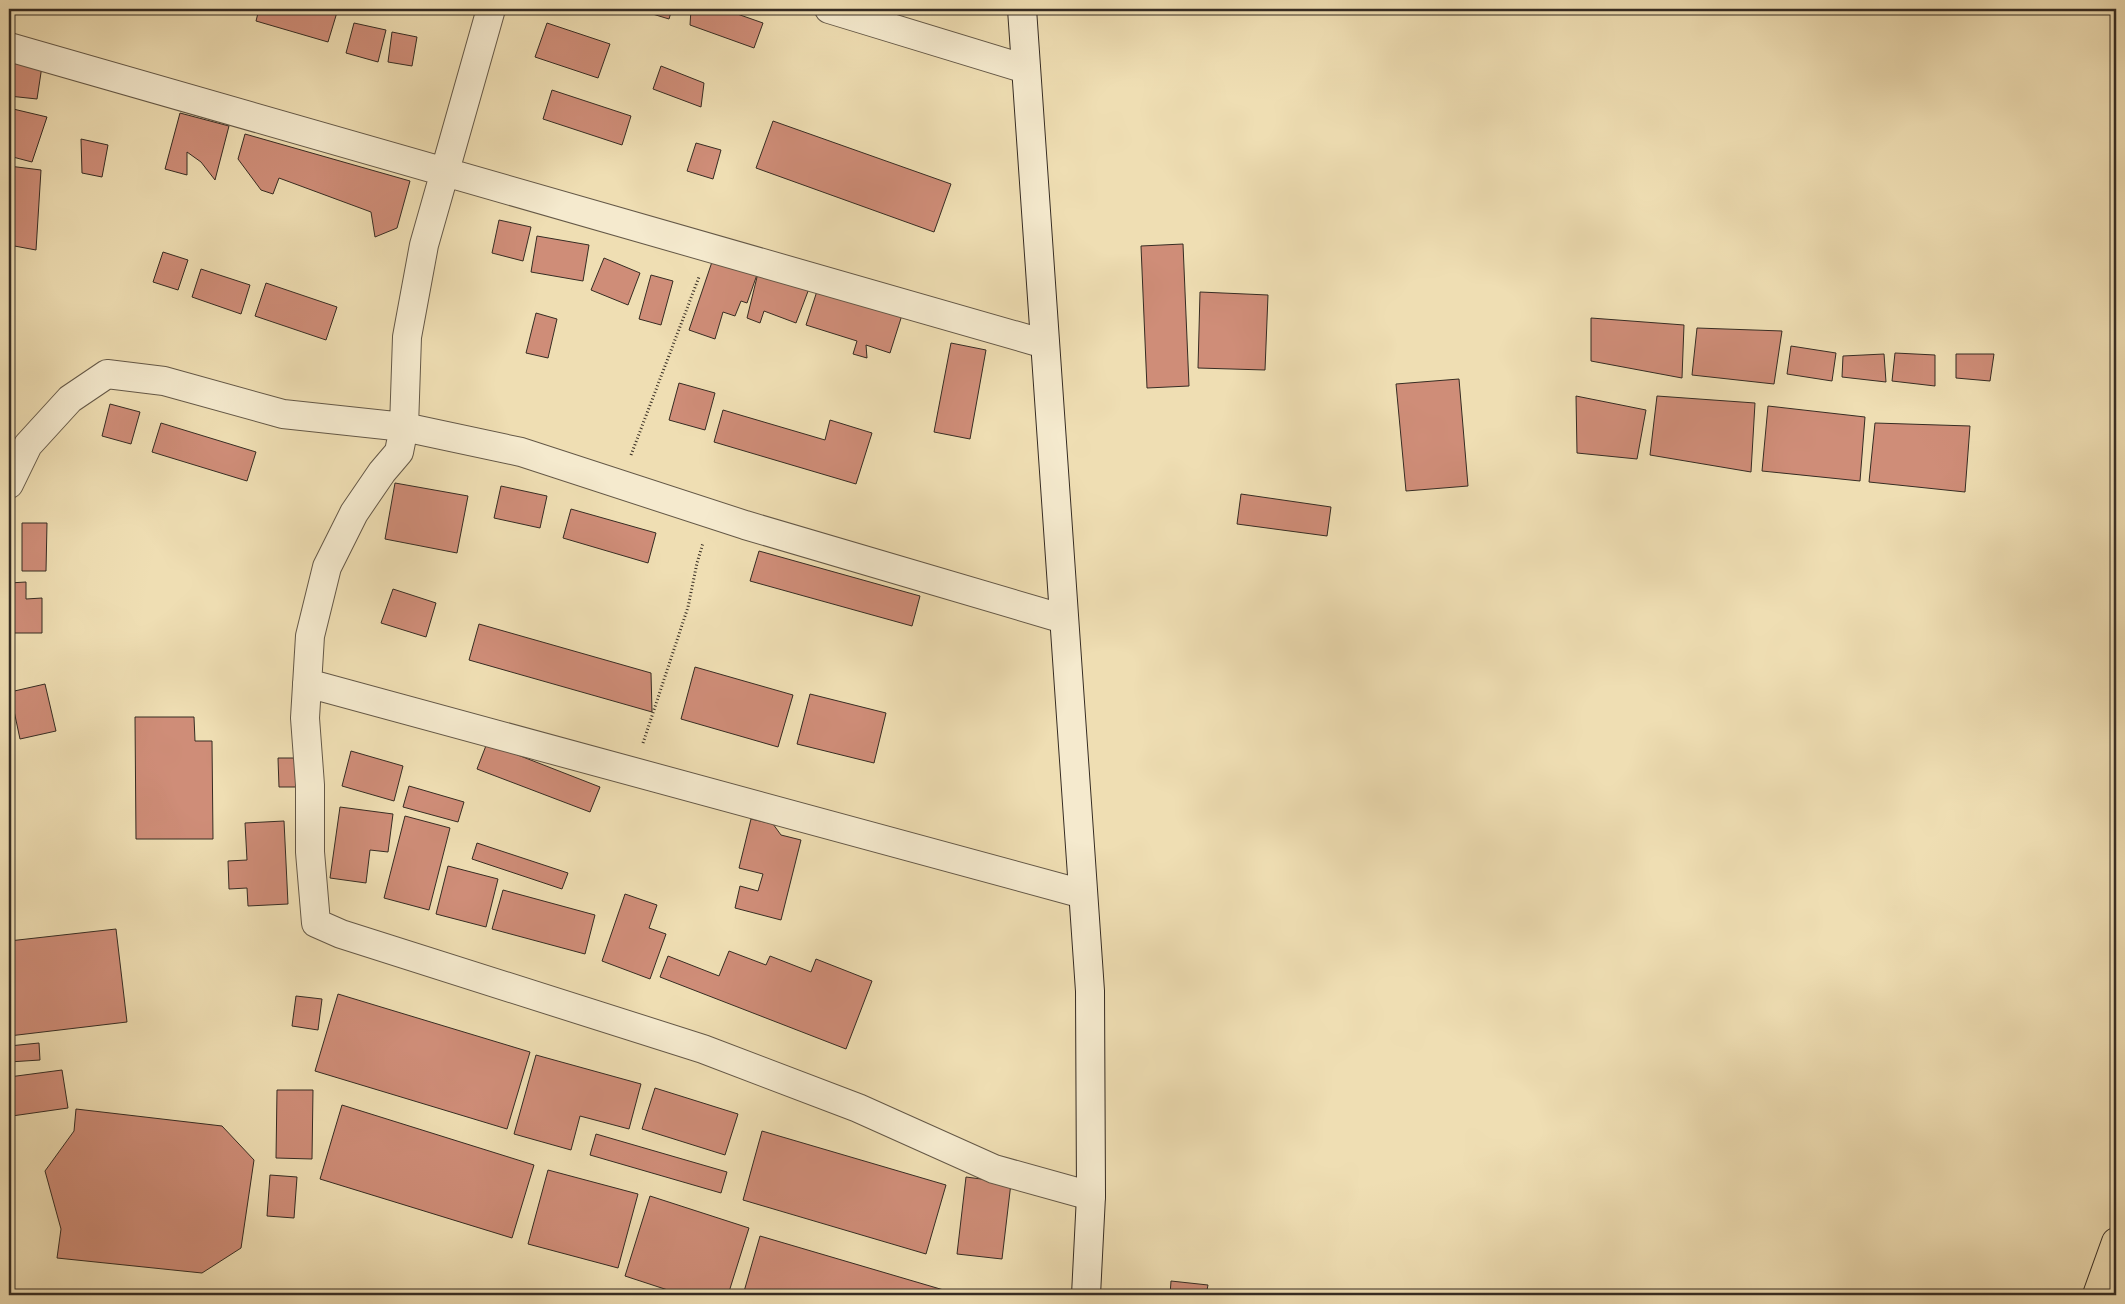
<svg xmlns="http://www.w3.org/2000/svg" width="2125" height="1304" viewBox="0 0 2125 1304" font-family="'Old Standard TT',serif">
  <rect width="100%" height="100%" fill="#efdeb3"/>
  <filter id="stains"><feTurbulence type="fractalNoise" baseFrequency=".004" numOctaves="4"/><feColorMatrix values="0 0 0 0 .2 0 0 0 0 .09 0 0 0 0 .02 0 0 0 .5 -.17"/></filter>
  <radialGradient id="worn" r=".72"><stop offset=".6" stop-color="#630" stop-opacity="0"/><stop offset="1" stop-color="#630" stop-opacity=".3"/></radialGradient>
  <path fill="#cf8d78" stroke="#362c23" d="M259 9H338L328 42 256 21Z
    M636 9H672L669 19Z
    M691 9H723L763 23 754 48 690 25Z
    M354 23 386 30 378 62 346 53Z
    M547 23 610 44 598 78 535 57Z
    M392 32 417 37 412 66 388 62Z
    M9 61 42 66 37 99 9 96Z
    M661 66 704 83 701 107 653 89Z
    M552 90 631 116 622 145 543 119Z
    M9 108 47 117 32 162 9 156Z
    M180 113 229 126 215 180 201 162 187 152V175L165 169Z
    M773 121 951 184 934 232 756 168Z
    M245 134 410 181 397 228 375 237 371 212 279 178 273 194 261 190 238 159Z
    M81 139 108 145 102 177 82 173Z
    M696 143 721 150 713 179 687 171Z
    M9 166 41 170 36 250 9 245Z
    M499 220 531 227 523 261 492 253Z
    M537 236 589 245 583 281 531 272Z
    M1183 244 1189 386 1147 388 1141 246Z
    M716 250 759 269 747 303 741 301 735 316 723 312 715 339 689 330Z
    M163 252 188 260 178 290 153 282Z
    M604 258 640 273 628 305 591 290Z
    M201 269 250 285 241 314 192 297Z
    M759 269 810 286 796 323 764 311 760 323 747 318Z
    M651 275 673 281 661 325 639 319Z
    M266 283 337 307 326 340 255 316Z
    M818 288 902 315 890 353 866 345 867 358 853 354 857 341 806 325Z
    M1200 292 1268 295 1265 370 1198 368Z
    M536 313 557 319 548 358 526 353Z
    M1591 318 1684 325 1682 378 1591 361Z
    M1697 328 1782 331 1774 384 1692 375Z
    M951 343 986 350 970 439 934 432Z
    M1791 346 1836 353 1832 381 1787 374Z
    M1895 353 1935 355V386L1892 381Z
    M1884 354 1886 382 1842 377 1843 356Z
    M1956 354H1994L1990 381 1956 378Z
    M1459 379 1468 486 1406 491 1396 384Z
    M679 383 715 393 705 430 669 420Z
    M1576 396 1646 410 1637 459 1577 453Z
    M1657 396 1755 403 1751 472 1650 455Z
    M110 404 140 412 131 444 102 436Z
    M1768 406 1865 417 1860 481 1762 471Z
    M723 410 825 440 830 420 872 433 856 484 714 442Z
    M161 423 256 452 247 481 152 452Z
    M1875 423 1970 426 1965 492 1869 482Z
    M395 483 468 496 457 553 385 539Z
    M501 486 547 496 540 528 494 518Z
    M1241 494 1331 507 1327 536 1237 524Z
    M571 509 656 533 648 563 563 538Z
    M22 523H47L46 571H22Z
    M759 551 920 596 912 626 750 581Z
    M26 582V599L42 598V633H9V583Z
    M393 589 436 603 426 637 381 623Z
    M479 624 651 673 652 712 469 660Z
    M695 667 793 695 778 747 681 719Z
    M45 684 56 731 20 739 10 692Z
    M810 694 886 713 874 763 797 744Z
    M135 717H194L195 741H212L213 839H136Z
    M487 743 600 787 590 812 477 769Z
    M351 751 403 766 394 801 342 786Z
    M278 758H296V787H279Z
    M409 786 464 802 458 822 403 807Z
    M340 807 393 814 388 852 370 850 366 883 330 878Z
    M405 816 450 828 429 910 384 898Z
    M751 819 773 824 781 835 801 840 781 920 735 908 740 886 758 891 763 874 739 868Z
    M284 821 288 904 248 906 247 888 229 889 228 861 247 860 245 823Z
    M477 843 568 873 562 889 472 859Z
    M448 866 498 879 486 927 436 914Z
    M503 890 595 915 585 954 492 929Z
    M625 894 657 905 649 928 666 934 650 979 602 961Z
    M116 929 127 1022 9 1036V941Z
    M729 951 766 965 770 956 811 972 816 959 872 981 846 1049 660 977 668 956 719 976Z
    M338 994 530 1052 507 1129 315 1071Z
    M296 996 322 999 318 1030 292 1026Z
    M39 1043 40 1060 9 1062V1046Z
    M536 1055 641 1084 629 1129 580 1116 571 1150 514 1134Z
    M62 1070 68 1108 12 1116 9 1077Z
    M655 1088 738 1114 725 1155 642 1129Z
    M277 1090H313L312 1159 276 1158Z
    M342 1105 534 1165 512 1238 320 1179Z
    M76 1109 222 1126 254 1160 241 1248 202 1273 57 1258 61 1229 45 1171 74 1131Z
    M762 1131 946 1185 926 1254 743 1200Z
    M596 1134 727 1172 721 1193 590 1155Z
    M548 1170 638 1194 618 1268 528 1244Z
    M270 1175 297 1177 294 1218 267 1216Z
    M966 1177 1011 1183 1002 1259 957 1254Z
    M650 1196 749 1228 728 1295H683L625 1276Z
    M760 1236 947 1291 946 1295H743Z
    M1171 1281 1208 1285 1206 1295H1170Z
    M975 1290 1027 1295H975Z"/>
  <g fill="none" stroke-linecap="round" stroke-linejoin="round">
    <g stroke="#645847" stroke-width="30">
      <path id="street" d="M491 9 424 245 407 337 404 427 399 452 382 472 354 513 327 567 310 636 305 718 310 785V852L316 923 341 934 703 1049 858 1108 994 1169 1091 1196
        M829 9 1026 69
        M9 47 1045 344
        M9 484 28 445 70 399 107 374 164 381 283 414 404 427 521 452 745 525 1064 619
        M307 683 1083 894"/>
    </g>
    <g stroke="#362c23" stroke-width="30">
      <path id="secondary" d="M1022 9 1090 991 1091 1196 1086 1295"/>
    </g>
    <g stroke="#362c23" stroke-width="30">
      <path id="primary" d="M2097 1295 2116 1242"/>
    </g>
    <path stroke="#362c23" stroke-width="3" stroke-dasharray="1 2.5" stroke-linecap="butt" d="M631 455 699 277
      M643 743 688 607 697 563 703 543"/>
    <use href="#street" stroke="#f5eace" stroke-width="28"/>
    <use href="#secondary" stroke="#f5eace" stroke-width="28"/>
    <use href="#primary" stroke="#efdeb3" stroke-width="28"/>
  </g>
  <rect width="2125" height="1304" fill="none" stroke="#efdeb3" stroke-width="30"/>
  <rect x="10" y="10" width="2105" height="1284" fill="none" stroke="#362c23" stroke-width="2.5"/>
  <rect x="15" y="15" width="2095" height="1274" fill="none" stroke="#362c23"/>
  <rect width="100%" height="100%" filter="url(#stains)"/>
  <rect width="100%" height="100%" fill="url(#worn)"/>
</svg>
